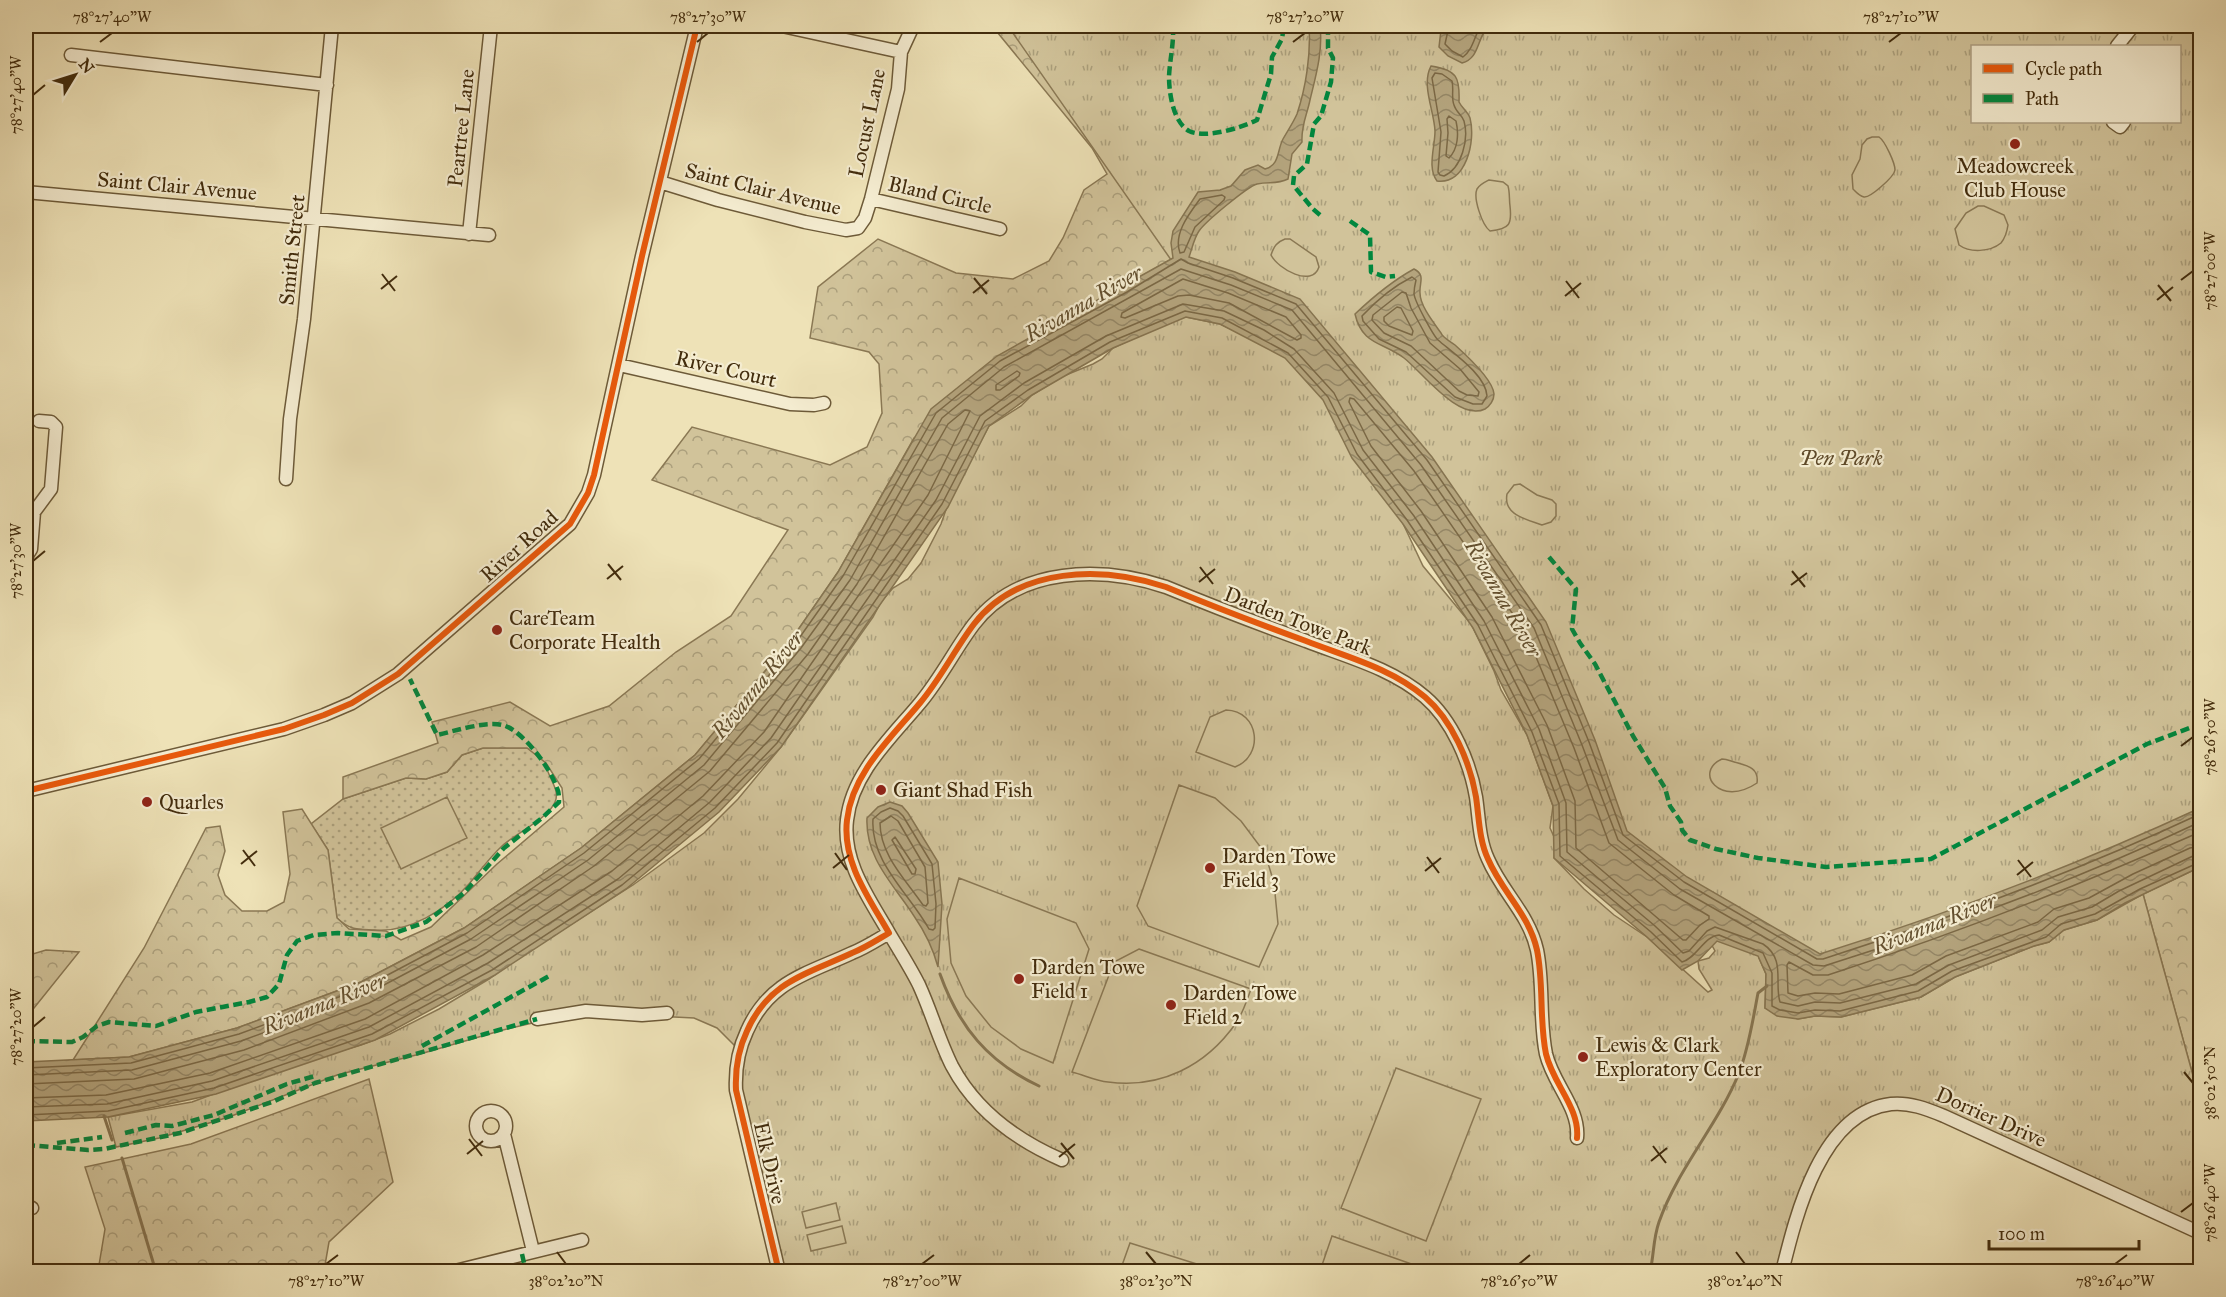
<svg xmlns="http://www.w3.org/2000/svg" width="2226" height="1297" viewBox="0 0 2226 1297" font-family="'IM FELL Great Primer',serif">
  <defs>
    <pattern id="grass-dots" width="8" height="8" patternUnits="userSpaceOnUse" patternTransform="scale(1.5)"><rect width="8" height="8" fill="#d1c39a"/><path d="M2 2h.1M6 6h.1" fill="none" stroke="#ab9f7c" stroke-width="1.8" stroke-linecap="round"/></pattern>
    <pattern id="forest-crowns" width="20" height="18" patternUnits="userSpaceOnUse" patternTransform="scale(1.5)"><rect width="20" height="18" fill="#d1c39a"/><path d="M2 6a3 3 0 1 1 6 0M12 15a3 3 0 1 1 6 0" fill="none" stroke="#ab9f7c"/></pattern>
    <pattern id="park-tufts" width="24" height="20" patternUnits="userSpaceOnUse" patternTransform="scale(1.5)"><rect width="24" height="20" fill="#d1c39a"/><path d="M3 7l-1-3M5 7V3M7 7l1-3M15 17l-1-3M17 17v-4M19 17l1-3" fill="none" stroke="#ab9f7c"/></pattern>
    <pattern id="water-waves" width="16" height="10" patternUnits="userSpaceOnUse" patternTransform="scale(1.5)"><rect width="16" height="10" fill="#b4a47d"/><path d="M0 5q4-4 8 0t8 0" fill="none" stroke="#948665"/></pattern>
  </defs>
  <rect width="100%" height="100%" fill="#eee2b7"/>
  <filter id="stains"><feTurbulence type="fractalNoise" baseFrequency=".00333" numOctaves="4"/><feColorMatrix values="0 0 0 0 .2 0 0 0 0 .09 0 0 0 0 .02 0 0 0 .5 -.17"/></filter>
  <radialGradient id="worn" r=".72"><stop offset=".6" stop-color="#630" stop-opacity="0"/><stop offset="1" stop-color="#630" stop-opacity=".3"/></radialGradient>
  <path fill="url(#grass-dots)" stroke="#8a7854" stroke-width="1.5" d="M483 748H528L546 763C546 776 561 789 555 802 548 819 516 833 502 846 490 857 480 871 469 884 446 910 409 933 374 930 356 929 350 930 337 918L328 850 311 824 343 799 406 778 426 779 447 772 462 755Z"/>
  <path fill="url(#forest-crowns)" stroke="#8a7854" stroke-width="1.5" d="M994 26H1309L1174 258 1124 286 914 438 838 572 791 640 695 755 581 848 464 928 361 982 237 1028 129 1057 73 1060 144 948 206 828 220 826 225 851 218 875 225 895 242 911H267L284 902 290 874 283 812 302 809 328 850 337 918 349 929 386 931 401 940 431 927 497 864 564 807 562 788 546 763 527 748H483L462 755 447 772 426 779 406 778 343 799V777L438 743 432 722 510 702 550 726 609 706 676 652 731 616 788 530 652 480 692 427 830 465 867 447 882 413 879 364 869 352 810 338 818 287 878 239 956 273 1013 279 1049 261 1063 238 1084 190 1107 174 1092 148 993 27Z
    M2200 867V1101L2143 894Z
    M46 950 79 952 26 1018V956Z
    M369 1079 393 1182 329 1242 324 1271H98L105 1229 85 1167 191 1144Z"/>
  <path fill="url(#park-tufts)" stroke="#8a7854" stroke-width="1.5" fill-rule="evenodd" d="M1008 26H2200V815L1867 959 1759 958 1766 974 1765 1008 1798 1019 1815 1016 1841 1017 1921 997 1955 977 2034 946 2049 942 2064 930 2097 920 2143 894 2200 1101V1236L1919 1108 1873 1111 1853 1124 1823 1158 1783 1271H780L736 1097 739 1050 717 1028 694 1018 595 1013 554 1018 503 1030 420 1054 337 1075 229 1117 159 1138 116 1147 108 1117 192 1102 295 1064 361 1045 390 1034 439 1009 489 979 515 960 633 885 704 833 738 799 781 747 873 617 881 602 893 588 908 579 921 563 941 524 949 501 989 426 1021 406 1032 395 1061 377 1093 364 1102 359 1113 348 1181 316 1220 324 1302 362 1399 515 1423 566 1471 624 1494 671 1501 690 1527 735 1553 806 1550 828 1555 839 1554 858 1584 889 1614 915 1647 937 1708 992 1712 990 1699 969 1698 961 1709 958 1715 951 1710 942 1633 875 1300 314 1183 277ZM1972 46H2180V122H1972Z"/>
  <path fill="#d1c39a" stroke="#8a7854" stroke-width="1.5" d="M1872 137H1879C1885 141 1895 163 1895 170 1894 177 1870 198 1864 197 1859 196 1856 192 1853 189L1852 175 1860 159 1862 145 1867 139Z
    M1489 180 1503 182 1508 186C1510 193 1509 199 1510 206 1512 224 1510 229 1490 231 1482 225 1473 198 1477 189 1480 184 1485 182 1489 180Z
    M1978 206H1984L2004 215 2008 225C2007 232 2005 238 2001 243 1990 252 1970 253 1959 245L1955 229 1966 213Z
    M1285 239H1290L1316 257 1319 267C1312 288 1278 269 1271 255 1274 246 1277 242 1285 239Z
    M1520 484 1537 495 1552 500 1556 504V516L1551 522 1542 525C1526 519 1503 515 1507 494L1514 485Z
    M1226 710C1260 711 1264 756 1235 767L1196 752 1210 717Z
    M1722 759C1728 759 1732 762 1738 763 1749 766 1759 769 1757 783 1720 808 1693 772 1722 759Z
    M1179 785 1215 798 1241 821 1265 853 1274 883 1278 924 1259 967 1148 926 1137 906Z
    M447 797 467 838 401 869 381 828Z
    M959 878 1076 923 1089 949 1053 1063 1021 1049 991 1027 966 996 951 963 947 919Z
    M1139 949 1251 989C1247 1000 1243 1013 1236 1023 1206 1066 1160 1089 1108 1082 1096 1081 1084 1075 1072 1072L1114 962Z
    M1396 1068 1481 1099 1426 1241 1341 1208Z
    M836 1203 840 1220 806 1228 802 1212Z
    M842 1226 846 1243 811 1251 807 1235Z
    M1332 1236 1420 1267 1419 1271H1320Z
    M1130 1243 1219 1271H1120Z"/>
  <path fill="url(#water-waves)" stroke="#867450" stroke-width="1.5" d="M1309 26H1320C1323 51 1316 75 1310 100 1307 115 1301 125 1302 142L1292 154 1288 179C1276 185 1269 181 1257 184 1247 187 1205 222 1199 231 1194 238 1192 249 1189 257L1235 272 1300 299 1432 457 1546 622 1595 740 1627 831 1687 877 1820 954C1950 913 2077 865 2200 808V867L2125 903 2097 920 2064 930 2049 942 2034 946 1955 977 1921 997 1841 1017 1815 1016 1798 1019 1777 1016 1765 1008 1766 974 1758 956 1717 941 1698 961 1682 970 1647 937 1554 858 1553 806 1527 735 1473 628 1403 524 1352 458 1323 400 1285 358 1220 324 1186 317 1113 348 1032 395 989 426 948 507 781 747 719 812 626 889 495 975 375 1040 216 1094 108 1117 26 1121V1062L129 1057 237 1028 361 982 464 928 581 848 695 755 791 640 838 572 931 409 997 356 1173 258 1171 243 1173 231 1198 192 1220 190 1231 186 1245 170 1258 165 1265 169C1280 165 1277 150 1283 139 1288 130 1293 123 1297 114 1306 87 1311 54 1309 26Z
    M1446 26H1490C1476 36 1481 58 1462 63L1448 56 1439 47 1441 30Z
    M1431 66C1457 70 1460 77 1459 102 1462 108 1468 112 1470 118 1476 141 1466 185 1437 181 1427 168 1435 147 1435 131 1434 110 1421 85 1431 66Z
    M1414 269C1426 275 1419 283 1420 293 1420 306 1434 323 1441 333 1443 338 1450 341 1455 345 1465 354 1493 380 1494 394 1494 400 1490 406 1485 409 1459 422 1422 372 1404 358 1383 342 1362 345 1355 314 1373 297 1392 281 1414 269Z
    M890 802 902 806 908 813 938 862 942 904 938 967C933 948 925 932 914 916 894 885 865 858 867 818L878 807Z"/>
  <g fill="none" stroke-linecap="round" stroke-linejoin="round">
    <path stroke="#7b6845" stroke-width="1.5" d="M1449 26 1445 44 1452 51 1463 57C1473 50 1474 36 1481 26
      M1435 73 1442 74 1452 81C1454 89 1451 98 1454 105 1456 112 1462 115 1464 121 1469 139 1462 168 1444 176L1440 175 1438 172 1441 132 1432 78Z
      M1449 116 1456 121C1459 134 1458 149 1449 158L1446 156 1448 133 1447 119Z
      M1222 195 1225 197 1224 200 1195 227 1184 252 1180 253C1173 234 1189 214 1200 199Z
      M1412 277 1416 280C1415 284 1414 289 1414 294 1415 302 1433 335 1438 340 1453 353 1486 375 1487 396L1482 404H1473L1455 397 1406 352 1379 339 1363 321 1362 316C1376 301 1394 286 1412 277Z
      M1183 279 1228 293 1286 317 1301 335V338L1297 340 1229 303 1189 295 1178 296 1125 318 1121 317 1122 313Z
      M1402 292 1406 293 1411 308 1430 343 1460 369 1479 392 1478 396 1467 395 1459 391 1411 346 1384 333 1372 320 1373 315Z
      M1397 307 1401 308 1413 331 1412 335 1389 326 1384 321V317Z
      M1017 371 1020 373 1019 376 1000 390H996V385Z
      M1350 398 1354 399 1414 471 1526 633 1574 748 1609 843 1674 895 1709 916V919L1700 925 1686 940H1683L1576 848 1575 801 1547 725 1492 617 1421 511 1371 446 1349 402Z
      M890 808 898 811 903 816 932 864 936 904 935 928 933 930 929 929C910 894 870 862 873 819L881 812Z
      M891 816 898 821 925 867 928 903 926 906 923 905C906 880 880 855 880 823Z
      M2200 832C2078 886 1955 934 1828 975H1813L1789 962 1787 965 1788 993 1798 996 1815 993 1839 994 1912 975 1946 956 2038 922 2054 909 2089 898 2133 874 2190 848 2200 846
      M895 837 916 869 915 874H912L892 840Z
      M26 1068 131 1063 239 1034 363 988 467 933 584 853 699 759 795 644 843 576 936 413 1000 361 1127 292 1181 259 1188 263 1233 278 1296 304 1427 460 1541 625 1589 742 1623 835 1684 882 1817 959H1823C1951 918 2078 871 2200 814
      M26 1075 132 1070 241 1041 365 995 471 939 588 860 704 765 801 648 850 580 942 418 1004 367 1181 269 1231 285 1292 310 1421 465 1534 628 1582 745 1618 840 1680 889 1813 965 1824 966C1952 926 2079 879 2200 822
      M26 1084 134 1079 244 1050 369 1003 476 947 594 866 710 771 808 654 857 584 948 424 965 410 970 411 928 495 764 732 703 796 612 871 483 955 365 1019 210 1073 106 1095 26 1098
      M26 1107 107 1104 212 1081 369 1027 488 963 618 879 710 802 771 738 936 500 980 416 1024 383 1106 336 1183 304 1224 311 1264 330 1294 349 1334 393 1363 450 1414 516 1484 621 1539 729 1566 803 1567 852 1655 926 1683 953 1689 951 1707 931 1715 927 1763 944C1786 959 1774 983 1780 1002L1798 1006 1815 1002 1840 1003 1916 984 1949 965 2042 930 2058 917 2092 907 2119 891 2193 856 2200 855
      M26 1115 108 1111 214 1088 372 1034 492 970 622 885 715 808 777 743 942 504 985 421 1028 390 1110 342 1185 311 1222 318 1288 353 1328 397 1357 454 1407 520 1478 625 1532 732 1559 804 1560 856 1651 932 1682 962C1697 958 1704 936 1719 935L1763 953 1772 973V1006L1780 1010 1798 1013 1815 1010 1840 1011 1918 991 1952 971 2046 937 2061 924 2095 914 2140 889 2200 862"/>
    <path stroke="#867450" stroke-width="3" d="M940 974C959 1027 988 1062 1039 1086
      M104 1116 112 1140
      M122 1158 156 1272
      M1650 1272C1654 1255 1653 1239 1659 1222 1678 1168 1718 1125 1739 1073 1749 1047 1753 1019 1758 993L1767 986"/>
    <g stroke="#6d5a38" stroke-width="15">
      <path id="minor" d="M782 26 901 52
        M2117 46 2133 26
        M71 55 327 85
        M2113 122 2120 127 2124 122
        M660 182 718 200 805 222 846 230 858 228 865 218 871 199 898 89 901 52 913 26
        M26 192 489 235
        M871 199 1000 229
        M469 234 491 26
        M619 365 790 404 814 405 824 403
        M286 479 290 419 304 319 332 26
        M26 557 31 549 34 512 51 489 56 427 51 422 39 421
        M26 791 284 729 324 715 352 703 398 674 570 524 588 493 594 475 642 256 697 26
        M889 933C899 950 910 967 919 985 931 1011 939 1040 952 1066 976 1111 1016 1140 1062 1160
        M537 1019 586 1011 642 1015 667 1013
        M476 1126a15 15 0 1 1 30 0a15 15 0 1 1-30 0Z
        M504 1134 533 1251
        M26 1205 32 1208
        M451 1272 582 1240
        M779 1272 736 1090C735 1069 738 1050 747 1031 769 981 807 974 852 953 865 948 877 940 889 933 869 898 842 862 847 820 852 773 891 738 920 703 941 678 955 649 974 624 1019 566 1102 566 1166 587 1212 606 1259 624 1306 641 1347 657 1391 668 1425 697 1452 720 1470 762 1476 797 1479 817 1479 840 1488 859 1502 892 1529 914 1537 950 1544 984 1539 1020 1546 1054 1553 1084 1580 1108 1577 1138
        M1782 1272C1796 1215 1821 1112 1891 1104 1909 1102 1927 1109 1944 1116L2200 1233"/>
    </g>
    <use href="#minor" stroke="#f4ecd0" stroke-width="12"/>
    <path stroke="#00873e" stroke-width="4.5" stroke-dasharray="9 4.5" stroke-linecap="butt" d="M1173 26C1174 42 1170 59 1169 76 1169 93 1173 122 1189 131 1205 139 1241 128 1257 120L1271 74 1272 57 1282 39 1283 32 1281 26
      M1320 215 1313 209 1293 185 1294 176 1307 164 1314 124 1321 116 1331 82 1333 58 1328 48V26
      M1350 221 1370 235 1371 272 1386 277 1395 276
      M1549 557 1576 589 1572 629 1580 643 1595 664 1633 736 1665 788 1670 806 1681 822 1682 830 1690 840 1716 849 1758 858 1826 867 1931 859 2147 744 2200 724
      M26 1041 72 1042 83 1037 97 1026 109 1022 156 1026 196 1012 249 1002 267 997 279 984 287 955 297 941 314 935 338 933 386 936 426 922 464 893 504 848 542 818 559 802C559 797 559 792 557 788 551 769 522 729 502 725 485 721 455 731 437 735L410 679
      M422 1046 551 975
      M125 1133 156 1125 172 1126 214 1115 287 1084 315 1076
      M57 1143 102 1137
      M26 1145 88 1150 104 1149 180 1133 272 1102 315 1083 537 1019
      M522 1254 526 1272"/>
    <g stroke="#f4ecd0" stroke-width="10">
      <path id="cycleway" d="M26 791 284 729 324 715 352 703 398 674 570 524 588 493 594 475 642 256 697 26
        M779 1272 736 1090C735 1069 738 1050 747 1031 769 981 807 974 852 953 865 948 877 940 889 933 869 898 842 862 847 820 852 773 891 738 920 703 941 678 955 649 974 624 1019 566 1102 566 1166 587 1212 606 1259 624 1306 641 1347 657 1391 668 1425 697 1452 720 1470 762 1476 797 1479 817 1479 840 1488 859 1502 892 1529 914 1537 950 1544 984 1539 1020 1546 1054 1553 1084 1580 1108 1577 1138"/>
    </g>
    <use href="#cycleway" stroke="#e8590c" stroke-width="6"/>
  </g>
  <path fill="none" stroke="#422c0d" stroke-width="2" d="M100 42 112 33M697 42 708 33M1293 42 1305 33M1889 42 1901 33M33 95 45 85M382 274 395 291M974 278 987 294M2181 280 2193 271M1566 281 1579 298M2158 285 2171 301M381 289 397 276M973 293 989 280M1565 296 1581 283M2157 300 2173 287M33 561 45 551M608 564 621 580M1200 567 1213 584M1792 571 1805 587M607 579 623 566M1199 582 1215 569M1791 585 1807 573M2181 746 2193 737M243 850 255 866M835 853 847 870M1427 857 1439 873M2018 860 2031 877M241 864 257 851M833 868 849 855M1425 871 1441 858M2017 875 2033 862M33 1027 45 1017M2184 1072 2193 1083M469 1139 482 1156M1061 1143 1074 1159M1653 1146 1666 1163M467 1154 483 1141M1059 1157 1075 1144M1651 1161 1667 1148M2181 1212 2193 1203M557 1252 566 1264M1146 1252 1156 1264M1736 1252 1745 1264M326 1264 338 1255M922 1264 934 1255M1519 1264 1530 1255M2115 1264 2127 1255"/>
  <g fill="#8f2418" stroke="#f4ecd0" stroke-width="2">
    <circle cx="2015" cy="144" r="6"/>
    <circle cx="497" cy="630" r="6"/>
    <circle cx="881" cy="790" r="6"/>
    <circle cx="147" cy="802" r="6"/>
    <circle cx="1210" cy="868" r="6"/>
    <circle cx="1019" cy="979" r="6"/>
    <circle cx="1171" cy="1005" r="6"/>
    <circle cx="1583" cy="1057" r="6"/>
  </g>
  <g text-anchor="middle" stroke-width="4.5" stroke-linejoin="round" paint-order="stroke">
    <g font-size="21" fill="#422c0d" stroke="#f4ecd0">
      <text transform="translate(867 123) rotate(-78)" y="7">Locust Lane</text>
      <text transform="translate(461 128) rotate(-84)" y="7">Peartree Lane</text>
      <text transform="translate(177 186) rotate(5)" y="7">Saint Clair Avenue</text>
      <text transform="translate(763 189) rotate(14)" y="7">Saint Clair Avenue</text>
      <text transform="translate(940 195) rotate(13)" y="7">Bland Circle</text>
      <text transform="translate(292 250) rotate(-84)" y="7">Smith Street</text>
      <text transform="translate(726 369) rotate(13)" y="7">River Court</text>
      <text transform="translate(519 546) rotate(-42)" y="7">River Road</text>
      <text transform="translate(1298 621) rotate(21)" y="7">Darden Towe Park</text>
      <text transform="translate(1991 1117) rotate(24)" y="7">Dorrier Drive</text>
      <text transform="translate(770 1163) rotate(77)" y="7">Elk Drive</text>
    </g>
    <g font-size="21" fill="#422c0d" stroke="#f4ecd0" text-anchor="start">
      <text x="2015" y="173" text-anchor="middle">Meadowcreek<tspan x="2015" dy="24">Club House</tspan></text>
      <text x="509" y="625">CareTeam<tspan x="509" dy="24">Corporate Health</tspan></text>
      <text x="893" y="797">Giant Shad Fish</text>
      <text x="159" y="809">Quarles</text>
      <text x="1222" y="863">Darden Towe<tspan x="1222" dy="24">Field 3</tspan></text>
      <text x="1031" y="974">Darden Towe<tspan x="1031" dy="24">Field 1</tspan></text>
      <text x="1183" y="1000">Darden Towe<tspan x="1183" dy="24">Field 2</tspan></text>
      <text x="1595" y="1052">Lewis &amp; Clark<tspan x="1595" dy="24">Exploratory Center</tspan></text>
    </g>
    <g font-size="21" font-style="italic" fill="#5f4a29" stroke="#f4ecd0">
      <text x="1841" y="465">Pen Park</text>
    </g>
    <g font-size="22" font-style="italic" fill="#64502f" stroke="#f4ecd0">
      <text transform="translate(1083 303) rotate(-30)" y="8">Rivanna River</text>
      <text transform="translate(1504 598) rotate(60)" y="8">Rivanna River</text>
      <text transform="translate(757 684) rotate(-51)" y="8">Rivanna River</text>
      <text transform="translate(1934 923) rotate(-22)" y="8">Rivanna River</text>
      <text transform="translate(324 1003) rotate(-22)" y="8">Rivanna River</text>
    </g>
  </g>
  <rect width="2226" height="1297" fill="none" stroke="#eee2b7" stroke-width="66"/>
  <rect x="1971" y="45" width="210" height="78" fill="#f4ecd0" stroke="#ad9f82" stroke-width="1.5"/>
  <rect x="1983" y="64" width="30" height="9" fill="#e8590c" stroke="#ad9f82" stroke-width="1.5"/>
  <text x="2025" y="75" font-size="18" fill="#422c0d">Cycle path</text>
  <rect x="1983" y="94" width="30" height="9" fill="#00873e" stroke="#ad9f82" stroke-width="1.5"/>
  <text x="2025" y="105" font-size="18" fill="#422c0d">Path</text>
  <g transform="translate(75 75) rotate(52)" stroke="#f4ecd0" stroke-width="4.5" paint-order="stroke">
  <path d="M0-4.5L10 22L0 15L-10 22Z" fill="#422c0d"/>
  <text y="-9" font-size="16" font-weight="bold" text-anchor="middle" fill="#422c0d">N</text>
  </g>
  <path d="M1989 1240v9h150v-9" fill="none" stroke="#422c0d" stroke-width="3"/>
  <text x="1998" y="1240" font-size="18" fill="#422c0d" stroke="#f4ecd0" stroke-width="4.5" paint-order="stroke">100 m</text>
  <rect x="33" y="33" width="2160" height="1231" fill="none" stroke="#422c0d" stroke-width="2"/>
  <g font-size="15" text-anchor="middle" fill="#422c0d">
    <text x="112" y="22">78°27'40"W</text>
    <text x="708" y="22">78°27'30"W</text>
    <text x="1305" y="22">78°27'20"W</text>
    <text x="1901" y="22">78°27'10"W</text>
    <text transform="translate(16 95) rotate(-90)" y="5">78°27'40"W</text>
    <text transform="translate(2210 271) rotate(-90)" y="5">78°27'00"W</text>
    <text transform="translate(16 561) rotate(-90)" y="5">78°27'30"W</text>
    <text transform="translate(2210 737) rotate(-90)" y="5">78°26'50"W</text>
    <text transform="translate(16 1027) rotate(-90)" y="5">78°27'20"W</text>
    <text transform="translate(2210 1083) rotate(-90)" y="5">38°02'50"N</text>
    <text transform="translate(2210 1203) rotate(-90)" y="5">78°26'40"W</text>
    <text x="326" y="1286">78°27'10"W</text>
    <text x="566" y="1286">38°02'20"N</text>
    <text x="922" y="1286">78°27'00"W</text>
    <text x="1156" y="1286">38°02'30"N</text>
    <text x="1519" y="1286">78°26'50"W</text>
    <text x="1745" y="1286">38°02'40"N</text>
    <text x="2115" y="1286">78°26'40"W</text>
  </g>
  <rect width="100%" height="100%" filter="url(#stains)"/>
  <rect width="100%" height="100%" fill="url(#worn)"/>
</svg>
